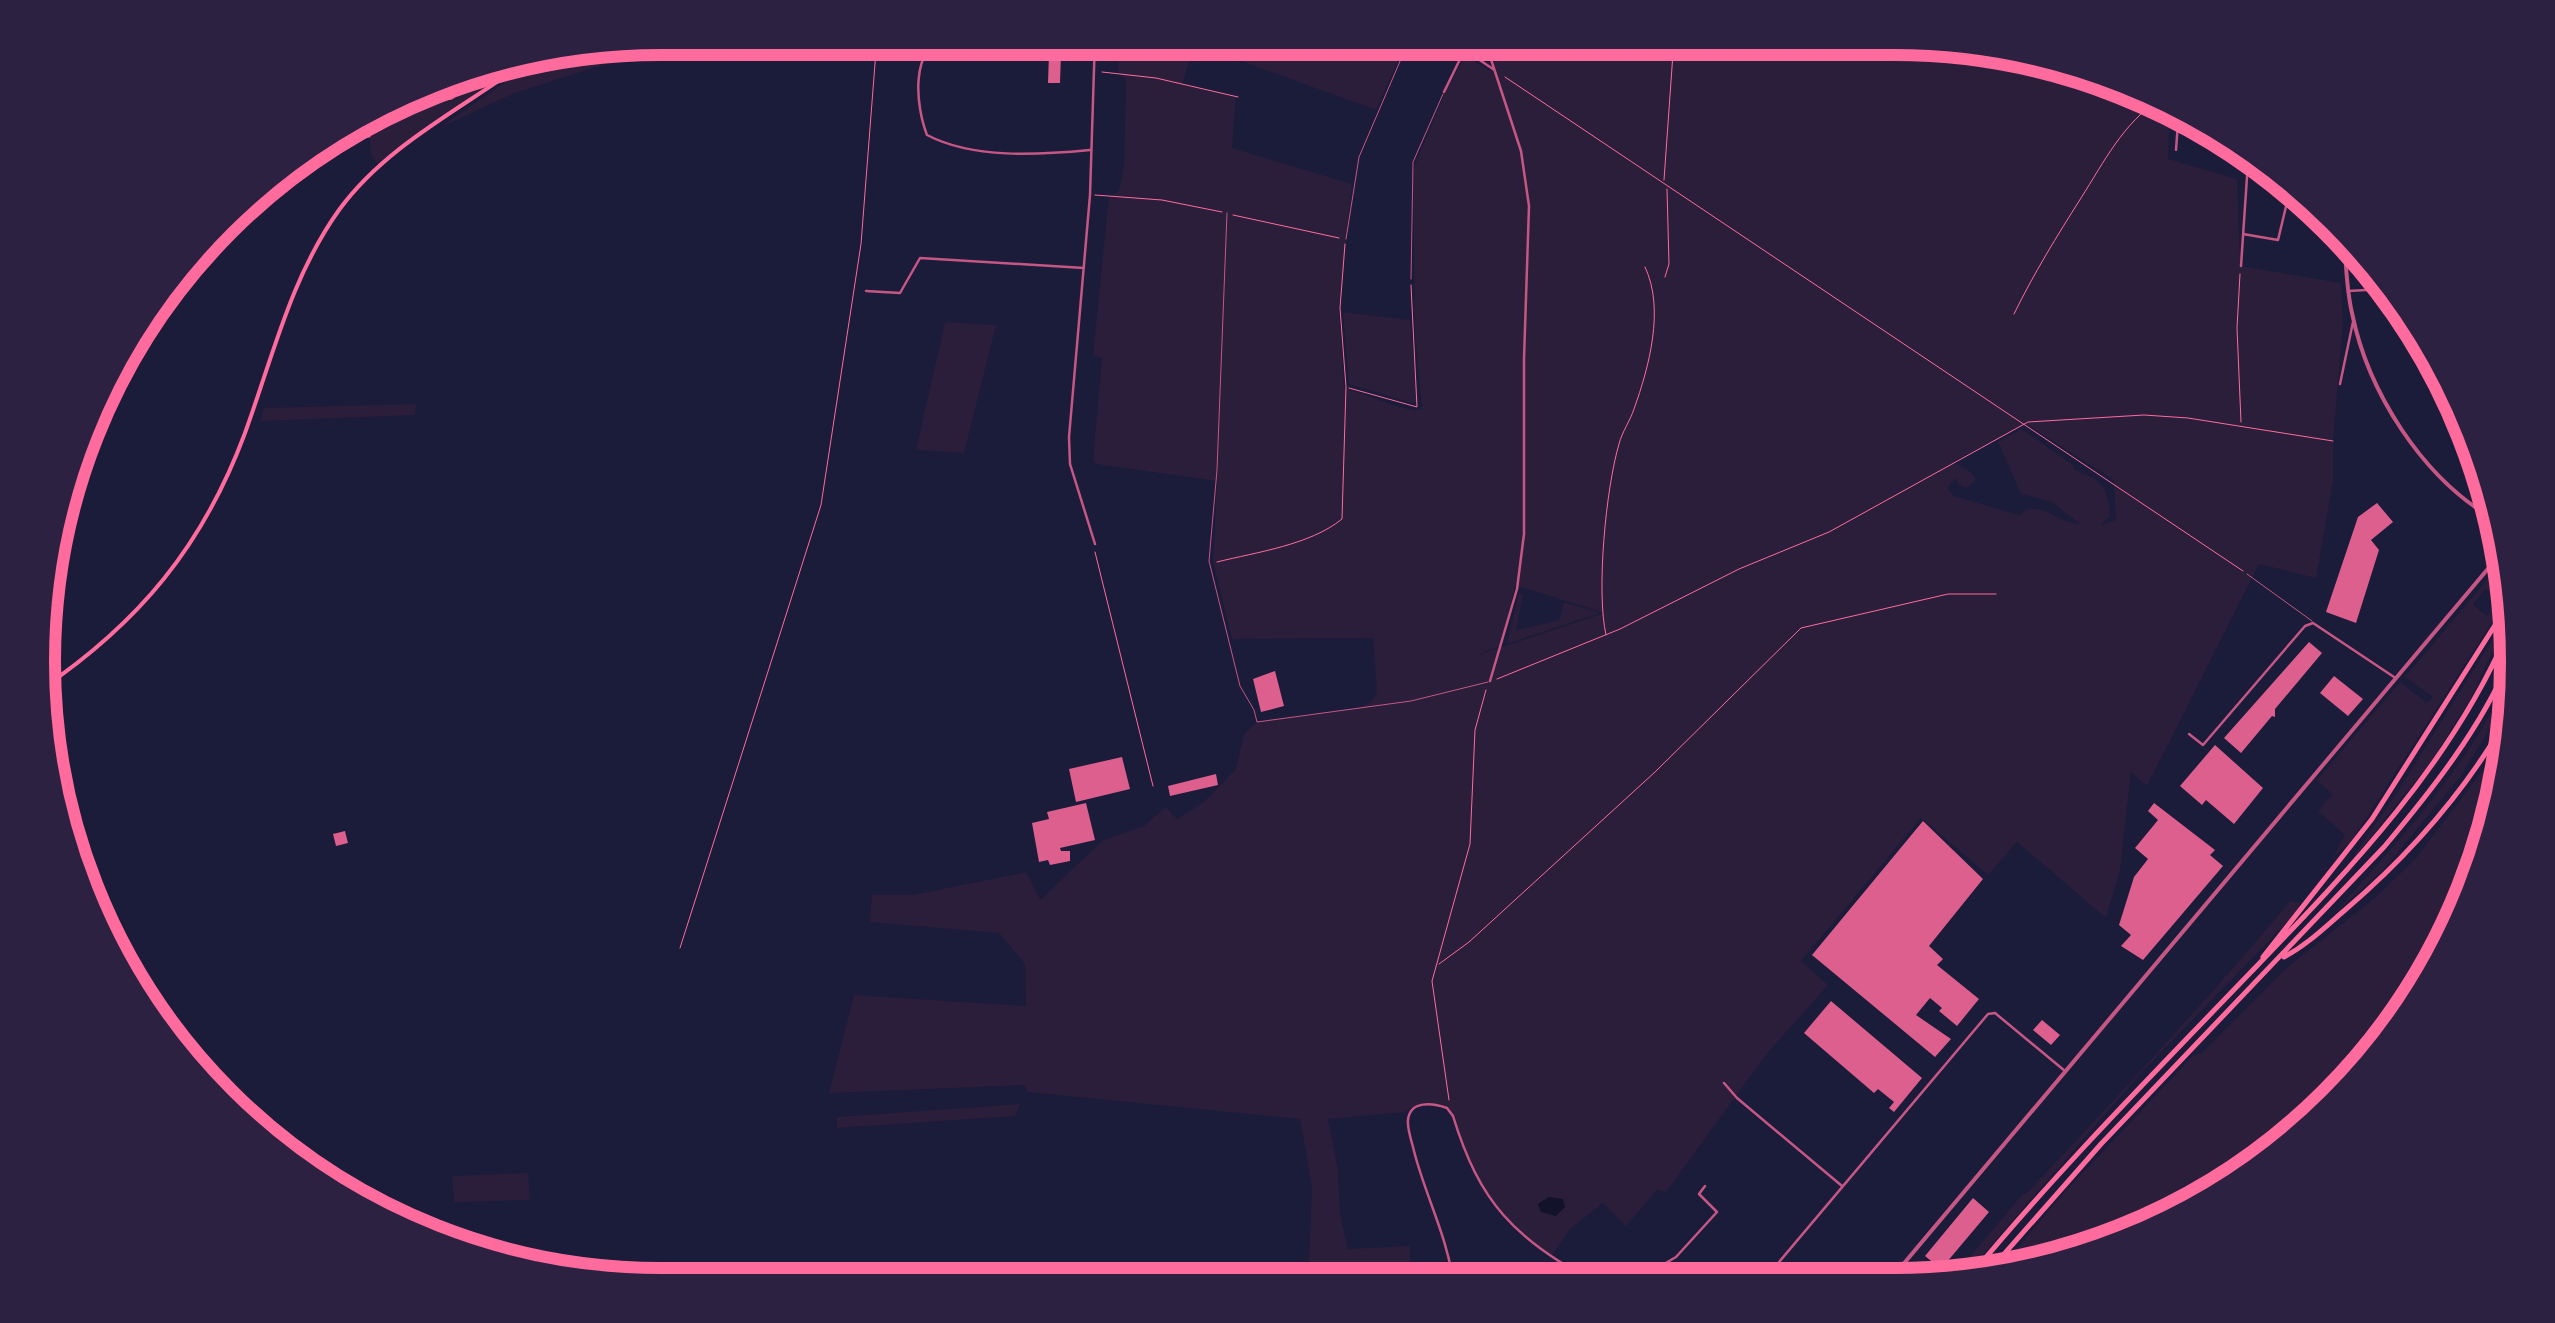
<svg xmlns="http://www.w3.org/2000/svg" width="2555" height="1323" viewBox="0 0 2555 1323" font-family="Signika,sans-serif">
  <rect width="100%" height="100%" fill="#1b1b3a"/>
  <path fill="#2a1e3b" fill-rule="evenodd" d="M664 38H727V43L678 44 634 55 637 45Z
    M763 38H833L875 44 874 56Z
    M1119 38H1197L1182 84 1236 97 1232 148 1352 184 1339 308 1344 388C1363 393 1403 411 1419 410L1422 406 1415 335 1413 170 1448 85 1466 56 1490 71 1494 62 1531 41 1543 38 1629 41 1630 38 1934 39 2170 102 2168 159 2237 179 2240 266 2341 283 2343 323 2333 441V482L2316 578 2259 564 2147 786 2131 772 2120 870 2106 918 2017 842 1988 875 1921 818 1801 961 1828 985 1765 1056 1666 1192 1657 1190 1626 1226 1603 1203 1570 1229 1551 1257C1495 1217 1474 1182 1453 1116L1447 1108 1421 1104 1404 1112 1328 1119 1338 1170 1340 1214 1348 1249 1410 1246V1282H1308L1312 1188 1300 1119 1028 1092 1024 1085 829 1093 854 995 1026 1006 1025 964 999 933 870 922 872 895H913L1026 872 1040 900 1103 840 1144 826 1166 807 1177 819 1204 802 1236 769 1244 734 1257 722 1358 708 1371 702 1377 693 1373 638 1232 639 1213 561 1217 481 1096 464 1093 459 1102 358 1093 355 1109 197 1119 191 1124 166 1126 80 1118 71ZM2026 424 2114 480 2116 520 2100 525 2110 516C2108 487 2102 479 2074 470L2073 465 2022 429 1998 442 2021 494 2052 502 2080 524C2057 523 2039 497 2019 515L1954 496 1947 488 1955 478 1959 485 1966 488 1976 480 1972 473 1953 462ZM1515 585 1604 613 1475 656 1501 645Z
    M1254 38H1408L1376 110 1244 62Z
    M621 44 627 48V57L512 94 439 128 540 58Z
    M530 59 424 131 380 166 371 155 369 120 390 109 452 99 503 64Z
    M1343 312 1410 320 1418 401 1412 403 1349 384Z
    M945 322 996 325 964 453 916 450Z
    M416 404 415 415 260 421 264 408Z
    M2498 567 2499 575 2491 585 2496 589 2492 594 2485 589 2473 605 2487 616 2498 602 2494 598 2502 592 2503 605 2351 842 2333 857 2345 835 2318 811 2332 794 2317 780 2400 682 2427 703 2433 697 2405 677Z
    M1519 593 1523 595 1516 630 1559 620 1564 602 1600 613 1507 644Z
    M2505 619 2506 622 2470 700 2431 762 2344 870 2400 788Z
    M2512 669 2513 691 2460 777 2384 869 2330 918C2393 847 2477 758 2512 669Z
    M2510 725 2453 938 2363 1072 2241 1180 2132 1238 1995 1275 2061 1196 2192 1057 2203 1052 2285 969 2376 897 2416 858 2492 758Z
    M2290 901 2300 903 2298 911 2140 1074 1961 1280H1950L2023 1194H2026C2116 1098 2206 1002 2290 901Z
    M1020 1104 1015 1116 837 1128V1117Z
    M528 1173 530 1200 454 1202 452 1176Z"/>
  <path fill="#12122b" d="M1549 1197 1563 1199 1565 1207 1556 1216 1541 1212 1538 1204Z"/>
  <path fill="#dd5f8e" d="M1049 53 1061 54 1060 83H1048Z
    M2377 503 2393 522 2371 540 2379 550 2356 623 2326 612 2358 517Z
    M2309 642 2322 653 2275 709V717L2272 716 2241 753 2224 738Z
    M1275 671 1284 706 1261 712 1253 679Z
    M2334 676 2363 699 2348 716 2320 693Z
    M2215 745 2263 788 2234 824 2206 800 2202 805 2180 786Z
    M1122 757 1130 789 1076 802 1069 769Z
    M1216 774 1218 785 1170 796 1168 786Z
    M1086 803 1095 840 1060 848 1061 851H1070V861L1050 865 1048 860 1039 862 1032 823 1049 819 1047 812Z
    M2154 803 2215 850 2210 855 2223 866 2143 960 2121 946 2131 935 2119 925 2134 877 2148 859 2135 848 2158 820 2148 811Z
    M1923 821 1983 879 1929 946 1943 959 1937 965 1979 999 1957 1026 1939 1011 1942 1008 1930 998 1916 1015 1951 1039 1935 1057 1812 955Z
    M345 831 348 843 336 846 333 834Z
    M1831 1001 1922 1078 1894 1112 1889 1108 1894 1102 1878 1089 1874 1093 1804 1033Z
    M2042 1020 2060 1035 2051 1045 2033 1030Z
    M1973 1198 1989 1212 1941 1269 1925 1256Z"/>
  <g fill="none" stroke-linecap="round" stroke-linejoin="round">
    <path stroke="#ff6b9d" stroke-width="1" d="M1102 72 1156 78 1238 97
      M1505 77 2243 571
      M390 109 452 99 499 64
      M338 136 370 137 369 120
      M1664 180 1674 39
      M1095 195 1162 200 1222 212
      M1233 215 1339 238
      M2240 274 2237 328 2241 422
      M1665 277 1669 264 1667 189
      M2014 314C2034 273 2057 236 2081 198 2104 162 2123 123 2160 99
      M1349 388 1417 407 1411 285
      M2487 478 2477 481 2472 487 2490 500
      M1095 552 1153 786
      M1217 562C1257 552 1310 545 1342 519L1346 387 1340 308 1345 244
      M1606 635C1596 591 1606 488 1619 444 1622 432 1630 421 1634 409 1649 367 1665 309 1645 267
      M1497 679 1620 629 1739 569 1829 532 2028 422 2144 415 2188 418 2333 441
      M680 948 821 505 861 244 877 38
      M1439 964 1469 942 1655 772 1801 628 1948 594H1996
      M1449 1100 1432 981 1470 844 1475 730 1486 690"/>
    <path stroke="#c65784" stroke-width="1" d="M1227 213 1217 470 1209 561 1240 686 1254 710 1257 722 1411 701 1488 682
      M1346 239 1359 157 1410 38
      M1411 279 1413 162 1443 94
      M2247 574 2312 621
      M1717 1276 1722 1281"/>
    <path stroke="#c65784" stroke-width="2.5" d="M947 38C909 47 916 107 927 135 973 159 1038 155 1090 150
      M1095 38 1090 195 1069 437 1070 464 1095 544
      M1447 38 1493 69
      M1484 38 1521 151 1529 206 1524 359V534L1517 589 1490 681
      M1473 54 1482 40
      M1444 92 1464 51
      M2176 150 2179 109
      M2243 234 2278 240 2289 194
      M2241 266 2248 162
      M866 291 900 293 920 258 1084 268
      M2348 291 2385 289
      M2340 384 2353 322
      M2189 734 2203 745 2305 626 2313 623 2394 677
      M1724 1083 1737 1098 1842 1186
      M1560 1281 1561 1264
      M1635 1281 1676 1257 1717 1212 1699 1194 1705 1186
      M1763 1281 1988 1014 1995 1013 2065 1071
      M1453 1282C1448 1238 1425 1195 1414 1151 1412 1142 1407 1129 1408 1120 1410 1100 1433 1103 1447 1108L1453 1116C1480 1204 1514 1237 1592 1281"/>
    <path stroke="#c65784" stroke-width="4" d="M2344 236C2346 262 2346 287 2352 313 2368 392 2422 477 2492 518
      M1890 1280 2497 558"/>
    <path stroke="#ff6b9d" stroke-width="4" d="M40 690C139 623 203 546 245 433 273 356 291 277 339 210 387 144 465 107 530 59"/>
    <path stroke="#ff6b9d" stroke-width="5" d="M2263 957 2372 819 2504 611
      M2284 957C2307 945 2325 927 2345 910 2414 851 2473 783 2516 702
      M1983 1278 2101 1144 2384 847C2432 790 2481 728 2510 659
      M1967 1280C2056 1172 2154 1073 2251 972 2349 870 2450 766 2507 634"/>
  </g>
  <path d="M0 0H2555V1323H0ZM661 55H1894A606 606 0 0 1 2500 661V662A606 606 0 0 1 1894 1268H661A606 606 0 0 1 55 662V661A606 606 0 0 1 661 55Z" fill="#2d2142" fill-rule="evenodd"/>
  <path fill="none" stroke="#ff6b9d" stroke-width="12" d="M661 55H1894A606 606 0 0 1 2500 661V662A606 606 0 0 1 1894 1268H661A606 606 0 0 1 55 662V661A606 606 0 0 1 661 55Z"/>
</svg>
